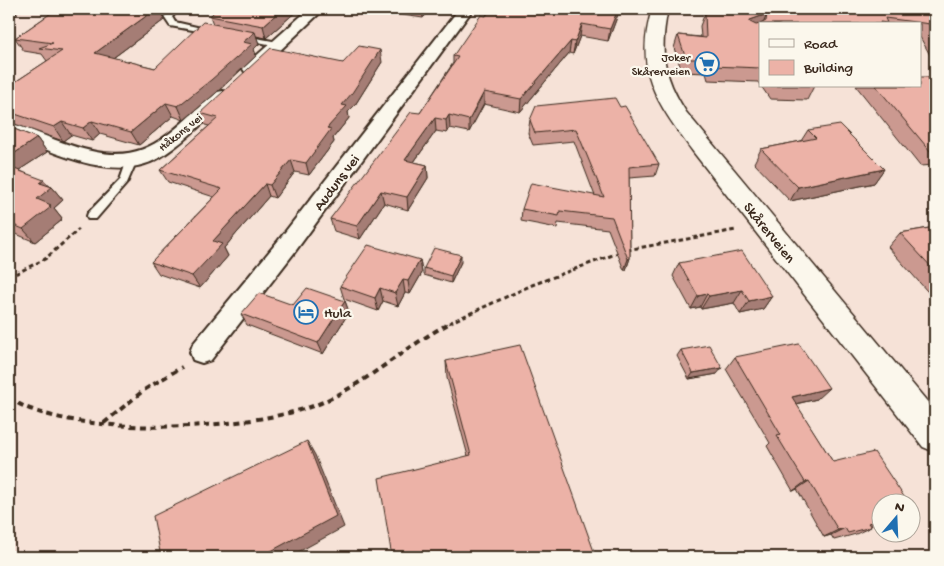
<svg xmlns="http://www.w3.org/2000/svg" width="944" height="566" viewBox="0 0 944 566" font-family="'Gochi Hand',sans-serif">
  <rect width="100%" height="100%" fill="#f6e2d7"/>
  <filter id="ink" filterUnits="userSpaceOnUse"><feTurbulence type="fractalNoise" baseFrequency=".02" numOctaves="2"/><feDisplacementMap in="SourceGraphic" scale="10" xChannelSelector="R" yChannelSelector="G"/><feConvolveMatrix kernelMatrix="1 2 1 2 8 2 1 2 1" color-interpolation-filters="sRGB"/></filter>
  <g filter="url(#ink)">
    <g fill="none" stroke-linecap="round" stroke-linejoin="round">
      <g stroke="#3b2a1e" stroke-width="4">
        <path id="lane" d="M172 9H179L172 17 175 22 214 31 210 33 170 26 164 17Z
          M783 9H789L786 18 778 24H769L781 16Z
          M240 35 278 42 282 44 278 46 243 39H240Z
          M935 79V83L928 85C927 98 936 108 935 120L932 119C924 107 917 96 921 82Z
          M132 157 137 160 127 183 96 219H88L87 216 88 213 120 180 127 160Z"/>
      </g>
      <g stroke="#3b2a1e" stroke-width="4">
        <path id="street" d="M309 9H324L257 72H245L243 69 245 66Z
          M459 9H473L294 253 211 360 202 363 193 360 190 352 193 344 278 241Z
          M223 91 229 92 231 96 229 100C208 117 188 139 165 154 119 187 54 152 9 134V123C30 128 50 139 70 145 145 171 164 137 217 92Z"/>
      </g>
      <g stroke="#3b2a1e" stroke-width="3">
        <path id="secondary" d="M652 9H668C659 51 663 76 686 112L935 411V452L923 447 694 153C658 104 633 72 652 9Z"/>
      </g>
      <path stroke="#3b2a1e" stroke-width="2" stroke-dasharray="4 2.5" stroke-linecap="butt" d="M9 18 22 9"/>
      <path stroke="#3b2a1e" stroke-width="3" stroke-dasharray="4.5 3" stroke-linecap="butt" d="M627 250 736 230
        M9 277 45 259 79 229
        M449 323 532 285 621 252"/>
      <path stroke="#3b2a1e" stroke-width="4" stroke-dasharray="6 4.5" stroke-linecap="butt" d="M9 398C69 440 258 431 323 402 370 381 407 345 452 322
        M9 406 13 402
        M104 423 144 390 182 367"/>
      <use href="#lane" fill="#fbf7ec" fill-rule="evenodd"/>
      <use href="#street" fill="#fbf7ec" fill-rule="evenodd"/>
      <use href="#secondary" fill="#fbf7ec" fill-rule="evenodd"/>
    </g>
    <path fill="#cb9990" stroke="#3b2a1e" d="M57 9H170L163 16 164 20 113 58 155 68 213 24 210 16 217 9H299L266 38 256 36 259 44 254 49 256 56 216 93 184 120 173 116 139 145 100 134 92 141 71 135 63 141 9 122V86L47 61 42 54 24 51 15 38Z
      M362 9H431L423 18Z
      M491 9H620L608 41 580 36 573 54 569 53 520 112 484 104 469 132 450 128 447 133 436 131 414 162 427 165 428 178 408 210 384 203 360 239 334 231 330 219 420 113 453 63V56Z
      M706 9H782L780 12 836 11 838 9H935V64L920 37V24H760V85L758 82 708 80 706 73 682 72 674 48 678 35 701 37 700 26 705 13H706Z
      M382 62 355 105 348 112 349 118 333 138 334 142 309 175 295 172 275 198 269 196 224 248 228 256 200 288 159 274 151 262 214 197 168 182 160 170 209 126 205 125 200 113 343 63Z
      M935 83V165L920 166 856 86H920L932 88Z
      M761 86H814L807 100 770 99Z
      M620 107 659 164 655 176 629 178 630 258 626 270H624L608 229 558 223 557 228 521 221 522 209 595 196 574 141 533 145 528 133 530 120Z
      M9 127 37 138 47 152 19 170 52 187 63 200 54 208 62 218 61 219 62 220 35 242 9 231Z
      M808 130 884 169 874 183 790 201 754 163 761 149 801 141Z
      M935 227V300L888 247 900 233Z
      M420 260 422 273 410 294 405 293 398 306 383 301 378 311 344 299 340 286Z
      M461 262 451 283 424 275V268Z
      M679 263 772 296 763 309 740 314 734 303 701 309 700 307 691 309 673 276Z
      M345 301 349 312 323 354 247 325 241 314 293 305Z
      M681 350 717 374 689 379 677 356Z
      M735 357 817 399 796 404 833 462 882 504V522L870 525 871 527 856 534 834 540 831 535 824 537 797 489 793 491 767 446 770 443 726 369Z
      M446 361 596 557 468 456 447 378Z"/>
    <path fill="#a57d75" stroke="#3b2a1e" d="M156 9H170L163 16 164 20 102 66 95 53Z
      M282 9H299L266 38 263 26Z
      M422 9H431L423 18Z
      M618 9H620L608 41 610 29Z
      M774 9H782L779 15 768 22Z
      M767 14 763 24 745 33 750 20Z
      M582 24 580 36 573 54 575 42Z
      M255 32 259 44 254 49 256 56 216 93 184 120 178 106 243 42Z
      M571 41 569 53 520 112 521 99Z
      M380 50 382 62 355 105 348 112 349 118 333 138 334 142 309 175 306 163 342 105Z
      M484 92V104L469 132V120Z
      M166 103 173 116 139 145 131 132Z
      M449 115 450 128 447 133 446 120Z
      M435 118 436 131 406 173 405 160Z
      M92 121 100 134 92 141 83 128Z
      M62 122 71 135 63 141 54 127Z
      M37 138 47 152 10 176 9 174V157Z
      M291 160 295 172 275 198 270 185Z
      M427 165 428 178 408 210 407 197Z
      M884 169 874 183 790 201 798 187Z
      M44 180 51 188 52 187 63 200 54 208 62 218 61 219 62 220 35 242 23 229 37 199 40 183Z
      M265 184 269 196 224 248 228 256 200 288 192 276 213 241Z
      M381 191 384 203 360 239 357 226Z
      M461 255V262L451 283V276Z
      M630 258 626 270H624L628 259Z
      M420 260 422 273 410 294 408 281Z
      M403 280 405 293 398 306 395 293Z
      M380 288 383 301 378 311 375 298Z
      M742 290 734 303 701 309 709 296Z
      M707 294 700 307 691 309 698 296Z
      M772 296 763 309 740 314 749 301Z
      M345 301 349 312 323 354 318 343Z
      M722 368 717 374 689 379 693 373Z
      M829 388 817 399 781 407 792 397Z
      M307 441 315 455 344 527 289 557H260Z
      M809 481 797 489 793 491 805 482Z
      M882 519V522L853 530 868 523Z
      M845 528 831 535 824 537 838 530Z"/>
    <path fill="#ecb2a7" stroke="#3b2a1e" d="M57 9H156L95 53 155 68 203 22 255 32 243 42 252 44 211 80 178 106 166 103 131 132 92 121 83 128 62 122 54 127 9 112V86L62 51 39 48 53 43 15 38Z
      M217 9H282L263 26 210 16Z
      M491 9H618L610 29 582 24 575 42 571 41 521 99 484 92 469 120 449 115 446 120 435 118 405 160 427 165 407 197 381 191 357 226 330 219 411 112 420 113 458 57 453 56 481 15 486 16Z
      M709 9H774L775 13 785 12 789 9H824L842 12 841 9H921L935 10V34L930 24 885 18 887 23 880 22 881 24H760L766 21 767 14 750 20V22L756 25 760 24V68L713 66 711 59H686L678 35 706 38 705 13H708Z
      M359 46 380 50 352 93 342 105 347 106 327 128 331 129 306 163 291 160 270 185 265 184 213 241 222 244 192 276 151 262 222 189 160 170 218 118 200 113 271 48 343 63Z
      M920 77H928L935 97V152H931L876 86H920Z
      M615 98 620 107 625 106 659 164 629 167 630 258 628 259 612 217 560 211 559 216 522 209 531 183 604 197 576 129 535 133 530 120 536 106Z
      M840 125 884 169 798 187 761 149 816 138 808 130Z
      M9 127 37 138 9 157Z
      M9 167 44 180 40 183 52 187 37 199 51 205 49 206 51 207 23 229 9 223Z
      M935 227V271L900 233Z
      M368 245 420 260 408 281 403 280 395 293 380 288 375 298 340 286Z
      M434 248 461 255 451 276 424 268Z
      M742 251 772 296 749 301 742 290 709 296 707 294 698 296 679 263Z
      M307 288 345 301 318 343 241 314 259 293 293 305Z
      M799 344 829 388 792 397 833 462 874 452 909 504H882V519L868 523 871 527 848 533 845 528 838 530 809 481 805 482 777 436 781 435 735 357Z
      M520 345 596 557H392L379 478 471 455 446 361Z
      M709 345 722 368 693 373 681 350Z
      M307 441 336 516 260 557H161L153 516Z"/>
  </g>
  <defs>
    <g id="supermarket-ring" transform="scale(1.25)"><circle r="9.5" fill="#fbf7ec" stroke="#1f6fb2" stroke-width="1.5"/><path d="M-6-5.5h2.5l.6 2H6L4.5 2H-2.5L-4.4-4H-6ZM-1.5 3.2a1.3 1.3 0 1 0 .1 0ZM3 3.2a1.3 1.3 0 1 0 .1 0Z" fill="#1f6fb2"/></g>
    <g id="hotel-ring" transform="scale(1.25)"><circle r="9.5" fill="#fbf7ec" stroke="#1f6fb2" stroke-width="1.5"/><path d="M-6-4.5h1.5V1H6V5H4.5V3h-9V5H-6ZM-4 0a1.8 1.8 0 1 1 3.6 0ZM.5 0V-2.5h3Q6-2.5 6 0Z" fill="#1f6fb2"/></g>
  </defs>
  <g fill-rule="evenodd">
    <use href="#supermarket-ring" x="707" y="64"/>
    <use href="#hotel-ring" x="306" y="312"/>
  </g>
  <g text-anchor="middle" stroke-width="4.5" stroke-linejoin="round" paint-order="stroke">
    <g font-size="12" fill="#3b2a1e" stroke="#fbf7ec" text-anchor="end">
      <text x="690" y="61">Joker<tspan x="690" dy="14">Skårerveien</tspan></text>
    </g>
    <g font-size="12" fill="#3b2a1e" stroke="#fbf7ec">
      <text transform="translate(180 132) rotate(-39)" y="4">Håkons vei</text>
    </g>
    <g font-size="15" fill="#3b2a1e" stroke="#fbf7ec">
      <text transform="translate(336 182) rotate(-53)" y="5">Auduns vei</text>
      <text transform="translate(770 232) rotate(51)" y="5">Skårerveien</text>
    </g>
    <g font-size="15" fill="#3b2a1e" stroke="#fbf7ec" text-anchor="start">
      <text x="324" y="317">Hula</text>
    </g>
  </g>
  <rect width="944" height="566" fill="none" stroke="#fbf7ec" stroke-width="30"/>
  <rect x="15" y="15" width="914" height="536" fill="none" stroke="#3b2a1e" stroke-width="2" filter="url(#ink)"/>
  <rect x="759" y="22" width="162" height="65" fill="#fbf7ec" stroke="#aea59a"/>
  <rect x="769" y="39" width="25" height="8" fill="#fbf7ec" stroke="#aea59a"/>
  <text x="804" y="48" font-size="15" fill="#3b2a1e">Road</text>
  <rect x="769" y="60" width="25" height="15" fill="#ecb2a7" stroke="#aea59a"/>
  <text x="804" y="72" font-size="15" fill="#3b2a1e">Building</text>
  <g transform="translate(896 518) rotate(19)"><circle r="24" fill="#fbf7ec" stroke="#aea59a"/>
  <path d="M0-4L9 19L0 12L-9 19Z" fill="#1f6fb2"/>
  <text y="-8" font-size="14" font-weight="bold" text-anchor="middle" fill="#3b2a1e">N</text>
  </g>
</svg>
